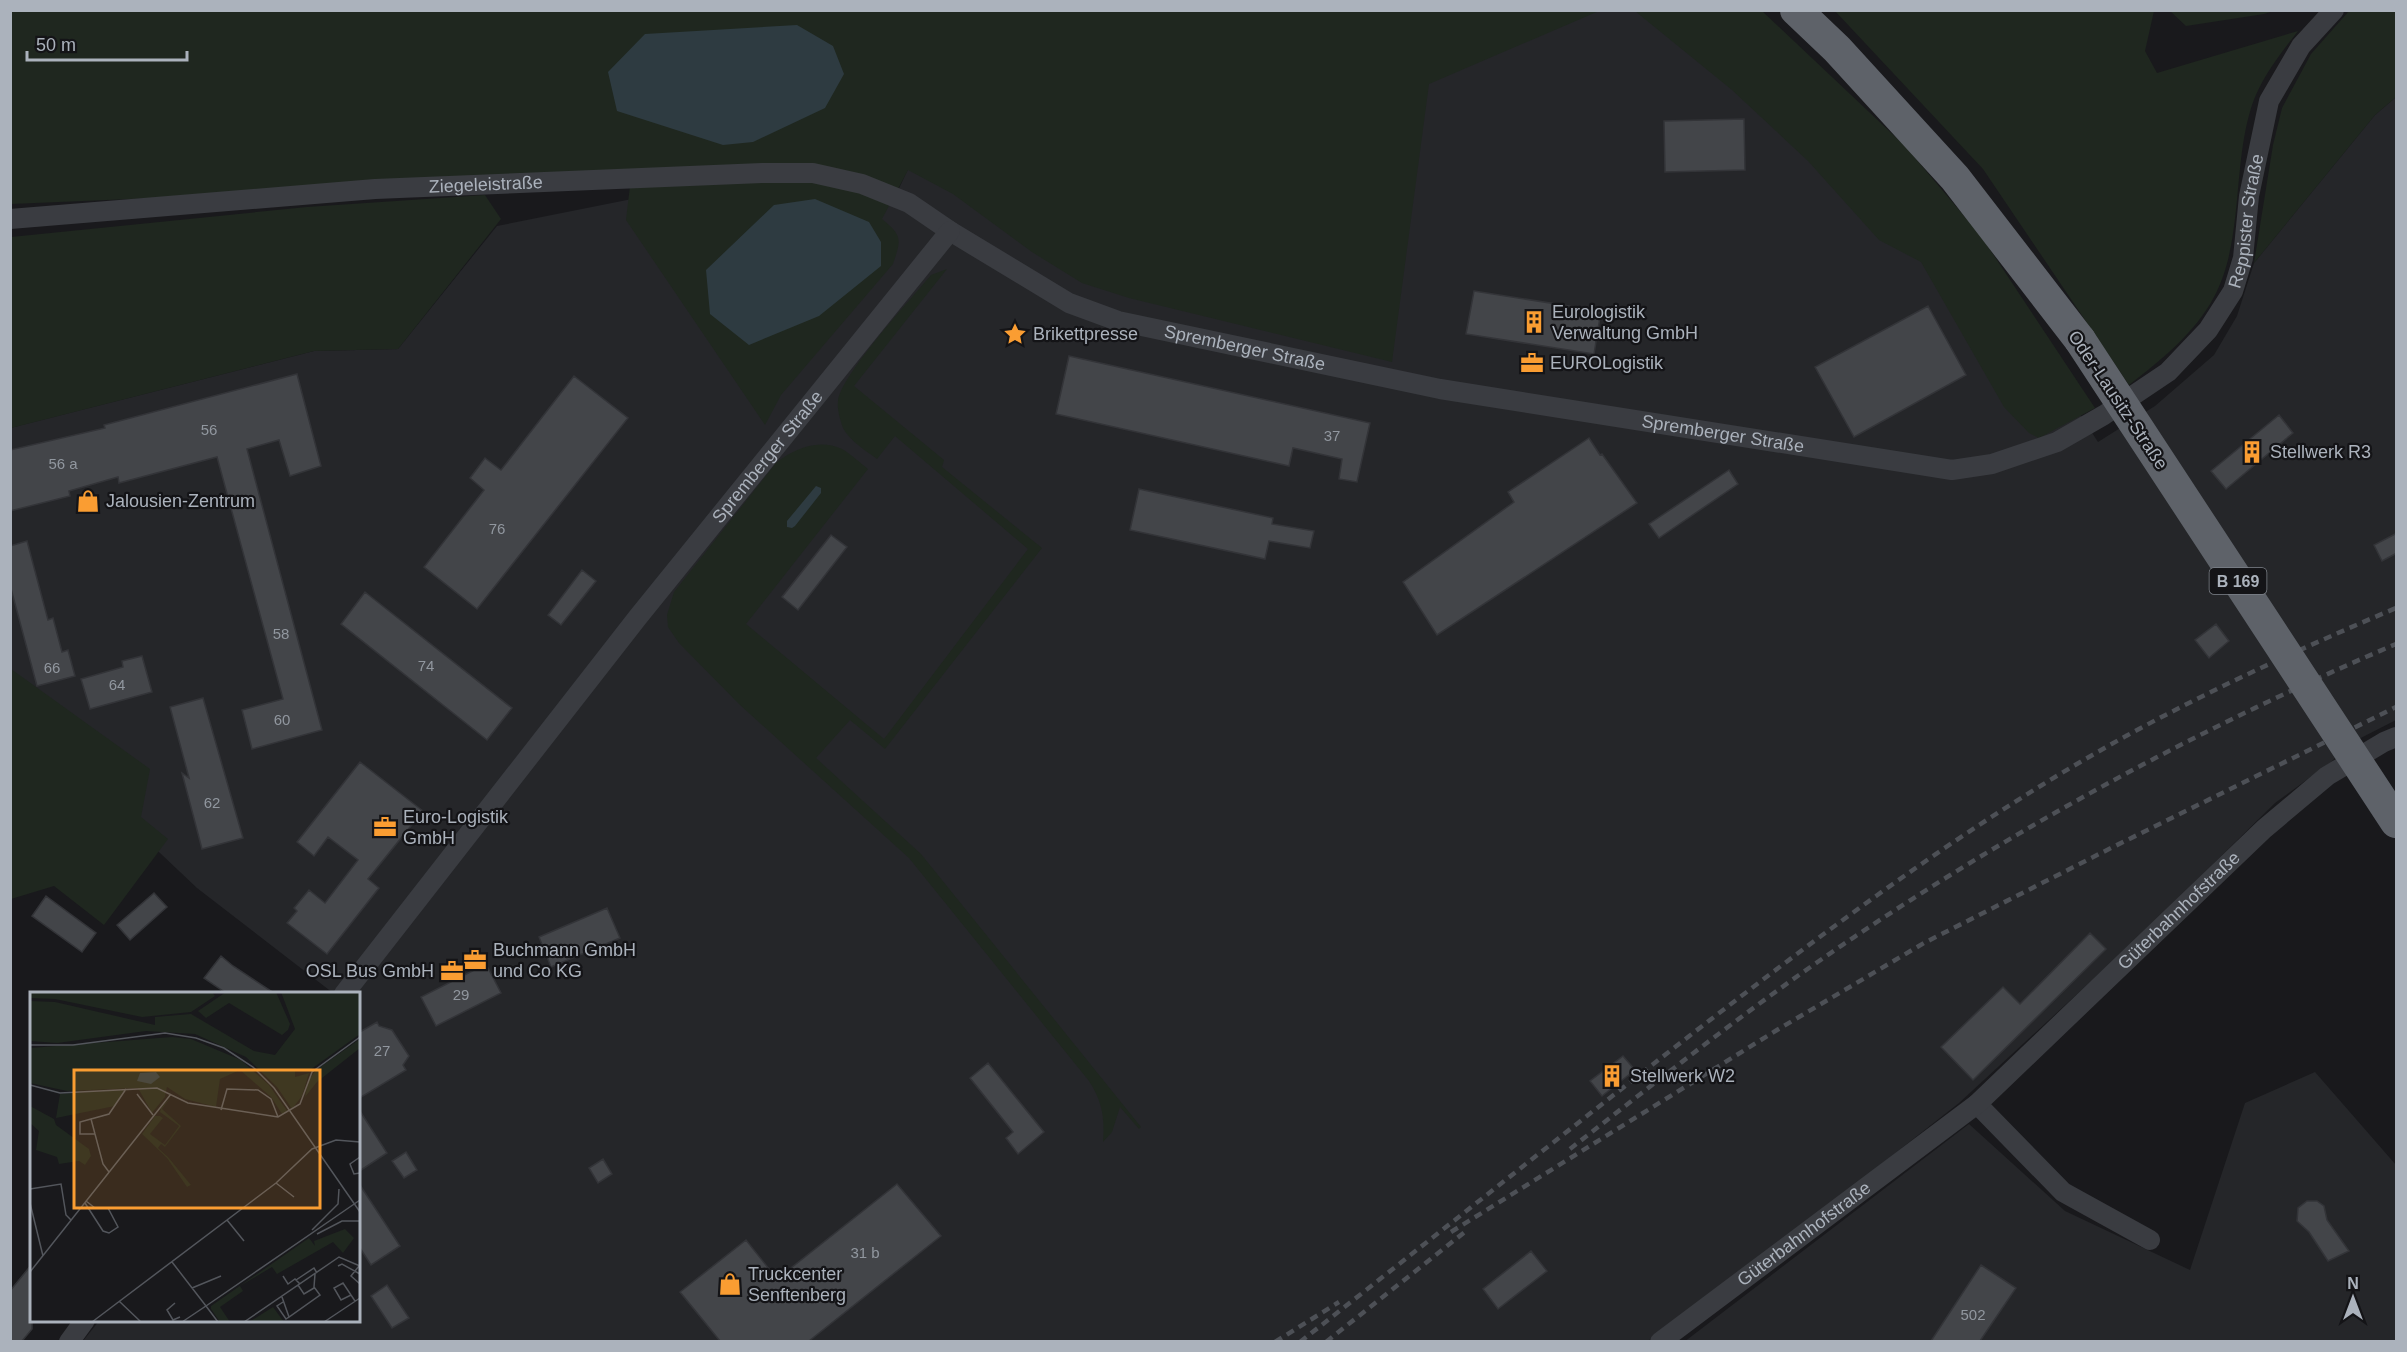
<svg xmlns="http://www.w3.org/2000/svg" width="2407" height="1352" viewBox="0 0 2407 1352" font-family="Arial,sans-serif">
  <rect width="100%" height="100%" fill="#19191c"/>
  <path fill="#252629" d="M1656 10 1985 268 2098 442 2155 406 2214 355 2237 316 2254 263 2375 115 2396 97V720L2351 743 2331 762 2275 803 2139 937 1959 1103 1796 1231 1648 1341H83L99 1321 358 1320V994L333 993 197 888 11 712 10 428 314 351 398 349 497 226 762 173 895 197 908 169 1183 11Z
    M2315 1072 2396 1165V1341L1684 1342 1969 1124 2065 1211 2190 1270 2245 1103Z"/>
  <path fill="#1f271f" d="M10 11H1599L1429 84 1392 362 1129 298 1082 283 1032 252 953 194 908 170 882 219C903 236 901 240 893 264L781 395 765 425 626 220 630 186 614 179 11 204Z
    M1635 11H1762L1905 146 1981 236 2095 408 2039 438 2029 433 2004 407 1921 262 1879 240 1808 161 1732 90Z
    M1835 11H2154L2145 51 2157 73 2298 31C2281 53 2261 78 2252 105 2232 166 2244 241 2214 297 2195 333 2161 360 2129 385L1983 169Z
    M2170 11H2274L2264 14 2186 26Z
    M2349 11H2396V97L2375 115 2254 263 2273 145 2282 108 2311 54Z
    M485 195 501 219 398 349 314 351 11 428V237L307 207Z
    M947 269 854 386 944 460 942 467 1042 548 885 749 850 720 816 758 921 854 1141 1127 1139 1129 1120 1107 1112 1132 1103 1142C1105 1118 1102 1101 1089 1081L909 858 739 704 679 643 668 627 667 615 674 592 776 463C794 449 818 438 842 449 851 454 860 463 868 469L746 624 884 739 1028 549 895 436 877 459C865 450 850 441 843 428 840 420 837 409 838 401 841 375 911 299 931 275Z
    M11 669 150 769 141 817 168 839 104 925 54 886 11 899Z"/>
  <path fill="#2e3b41" d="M797 25 833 46 844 74 825 108 753 142 723 145 617 111 608 72 645 34Z
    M815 199 869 222 881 242V266L819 316 749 345 710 314 706 270 774 205Z
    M816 486 821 488V493L795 526 792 528 787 527V521Z"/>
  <path fill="#434549" stroke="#333438" stroke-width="1.5" d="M1744 119 1745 170 1665 172 1664 121Z
    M1474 291 1601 311 1594 354 1466 334Z
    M1928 306 1966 375 1854 437 1815 367Z
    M1069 356 1370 423 1357 482 1339 479 1342 459 1293 448 1289 466 1056 414Z
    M297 374 321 466 290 476 279 440 247 449 322 730 252 749 242 710 283 699 217 457 119 483 118 477 69 491 70 496 10 511V450L105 428 104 425Z
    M574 376 628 418 477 609 424 567 484 490 470 478 485 458 501 470Z
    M2279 415 2293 433 2226 489 2211 471Z
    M1589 438 1600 455 1602 454 1637 503 1437 635 1403 582 1514 502 1508 492Z
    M1729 470 1738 484 1659 538 1649 524Z
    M1139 489 1273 518 1272 524 1314 531 1310 548 1269 541 1265 559 1130 530Z
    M2397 533V553L2382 561 2374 545Z
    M831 535 847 547 798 610 782 597Z
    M27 541 48 620 53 618 62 652 68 650 75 676 37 686 10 585V546Z
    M582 570 596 581 561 625 548 615Z
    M365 592 512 708 487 740 341 624Z
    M2216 624 2229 641 2209 658 2195 640Z
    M142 656 152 692 90 709 81 679 123 667 122 661Z
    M203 698 243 838 202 849 182 773 189 778 170 707Z
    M360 762 423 811 368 879 379 888 327 954 287 923 297 911 294 908 309 890 325 903 358 860 328 837 314 856 297 842Z
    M154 893 167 907 130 940 117 925Z
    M46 896 96 933 82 952 32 916Z
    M607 908 620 938 551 967 539 937Z
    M2090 933 2106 949 1973 1080 1941 1047 2003 987 2020 1004Z
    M221 956 233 966 274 993H226L204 978Z
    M486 964 501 993 436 1026 421 997Z
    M377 1022 379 1026 392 1030 409 1056 403 1065 406 1070 358 1099V1033Z
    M1623 1056 1635 1070 1602 1096 1590 1081Z
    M988 1063 1044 1132 1018 1154 1006 1138 1013 1132 970 1078Z
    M358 1108 387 1153 358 1172Z
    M406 1152 417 1170 404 1178 392 1161Z
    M603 1159 612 1174 598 1183 589 1168Z
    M358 1182 400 1246 371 1265 358 1245Z
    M897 1184 941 1236 809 1341H720L680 1292 746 1240 777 1279Z
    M2307 1201H2317L2324 1206 2327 1220 2349 1251 2328 1261 2309 1232 2297 1221 2298 1208Z
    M1531 1251 1547 1271 1498 1309 1483 1289Z
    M32 1264V1329L22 1341H10V1291Z
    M1981 1265 2016 1288 1980 1341H1931Z
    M387 1285 409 1318 392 1328 371 1296Z"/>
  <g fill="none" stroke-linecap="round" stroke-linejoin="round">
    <g stroke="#3a3c41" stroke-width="20">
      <path id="s1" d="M10 219 375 189 762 173H813L862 184 909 203 950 231 1069 303 1118 321 1440 389 1952 470 1992 464 2057 442 2104 415 2168 372 2208 330 2233 291 2243 258 2249 196 2269 101 2301 46 2334 10"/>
      <path id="s2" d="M344 994 638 617 950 231"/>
      <path d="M1977 1104 2063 1192 2150 1240"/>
      <path d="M69 1342 85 1320"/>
      <path id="s3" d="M1660 1342 1977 1104 2264 829 2327 776 2384 742 2396 737"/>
    </g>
    <path stroke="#5e6269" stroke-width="32" d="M1796 10 1837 49 1955 178 2080 340"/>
    <path stroke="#4d5056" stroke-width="4.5" stroke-dasharray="8 6" stroke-linecap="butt" d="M1570 1149C1652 1085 1734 1020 1819 961 2000 836 2194 730 2396 644
      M1451 1232 1777 1030 1924 943 2109 849 2396 707
      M1275 1342 1339 1302
      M1300 1342C1430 1240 1558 1138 1688 1037 1828 929 1970 822 2126 736 2214 688 2304 647 2396 608
      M1326 1342 1466 1231"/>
    <path stroke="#5e6269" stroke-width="32" d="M2080 340 2396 822"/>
  </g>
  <defs>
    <g id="building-bare" transform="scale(1.8)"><path d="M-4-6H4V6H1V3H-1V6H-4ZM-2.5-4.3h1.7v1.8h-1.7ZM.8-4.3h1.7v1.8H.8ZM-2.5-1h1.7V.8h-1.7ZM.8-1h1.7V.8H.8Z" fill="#fa9d32" stroke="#141417" stroke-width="2.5" paint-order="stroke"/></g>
    <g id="sight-bare" transform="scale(1.8)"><path d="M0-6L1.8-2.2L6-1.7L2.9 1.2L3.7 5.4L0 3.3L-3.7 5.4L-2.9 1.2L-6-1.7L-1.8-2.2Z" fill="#fa9d32" stroke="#141417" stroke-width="2.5" paint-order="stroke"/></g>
    <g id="office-bare" transform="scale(1.8)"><path d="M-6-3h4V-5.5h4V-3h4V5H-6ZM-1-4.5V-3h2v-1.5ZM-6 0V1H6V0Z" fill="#fa9d32" stroke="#141417" stroke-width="2.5" paint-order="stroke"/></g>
    <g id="shop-bare" transform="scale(1.8)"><path d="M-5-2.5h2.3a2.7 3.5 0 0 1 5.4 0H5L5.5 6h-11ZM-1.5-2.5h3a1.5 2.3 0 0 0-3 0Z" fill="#fa9d32" stroke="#141417" stroke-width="2.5" paint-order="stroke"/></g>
  </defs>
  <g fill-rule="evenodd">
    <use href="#building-bare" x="1534" y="322"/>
    <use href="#sight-bare" x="1015" y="334"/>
    <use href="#office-bare" x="1532" y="363"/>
    <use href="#building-bare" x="2252" y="452"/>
    <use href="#shop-bare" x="88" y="501"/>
    <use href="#office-bare" x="385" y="827"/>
    <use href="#office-bare" x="475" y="960"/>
    <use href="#office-bare" x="452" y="971"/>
    <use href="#building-bare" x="1612" y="1076"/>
    <use href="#shop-bare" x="730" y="1284"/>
  </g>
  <g text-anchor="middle" stroke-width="4.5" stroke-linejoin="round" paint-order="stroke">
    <g font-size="15" fill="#91979f">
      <text x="209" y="435">56</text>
      <text x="1332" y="441">37</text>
      <text x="63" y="469">56 a</text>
      <text x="497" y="534">76</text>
      <text x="281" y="639">58</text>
      <text x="426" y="671">74</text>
      <text x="52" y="673">66</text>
      <text x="117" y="690">64</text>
      <text x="282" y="725">60</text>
      <text x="212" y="808">62</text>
      <text x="461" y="1000">29</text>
      <text x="382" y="1056">27</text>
      <text x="865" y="1258">31 b</text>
      <text x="1973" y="1320">502</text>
    </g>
    <rect fill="#141417" stroke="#7e838a" stroke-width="1.5" x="2209.5" y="568" width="57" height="26" rx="4.5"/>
    <g font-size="16" font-weight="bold" fill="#abb2bc">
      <text x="2238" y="587">B 169</text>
    </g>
    <g font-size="18" fill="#abb2bc" stroke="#141417">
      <text dy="6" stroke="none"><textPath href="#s1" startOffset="477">Ziegeleistraße</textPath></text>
      <text dy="6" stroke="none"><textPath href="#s1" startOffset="2410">Reppister Straße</textPath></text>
      <text dy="6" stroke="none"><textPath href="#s1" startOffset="1276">Spremberger Straße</textPath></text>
      <text transform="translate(2118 400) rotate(56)" y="6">Oder-Lausitz-Straße</text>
      <text dy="6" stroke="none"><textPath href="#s1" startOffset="1762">Spremberger Straße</textPath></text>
      <text dy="6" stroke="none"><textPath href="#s2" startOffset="684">Spremberger Straße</textPath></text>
      <text dy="6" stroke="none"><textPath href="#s3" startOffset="676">Güterbahnhofstraße</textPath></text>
      <text dy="6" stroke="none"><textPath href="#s3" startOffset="180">Güterbahnhofstraße</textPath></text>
    </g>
    <g font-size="18" fill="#abb2bc" stroke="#141417" text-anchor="start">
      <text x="1552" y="318">Eurologistik<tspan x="1552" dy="21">Verwaltung GmbH</tspan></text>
      <text x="1033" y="340">Brikettpresse</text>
      <text x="1550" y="369">EUROLogistik</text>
      <text x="2270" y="458">Stellwerk R3</text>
      <text x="106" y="507">Jalousien-Zentrum</text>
      <text x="403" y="823">Euro-Logistik<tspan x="403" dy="21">GmbH</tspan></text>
      <text x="493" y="956">Buchmann GmbH<tspan x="493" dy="21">und Co KG</tspan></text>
      <text x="434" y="977" text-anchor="end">OSL Bus GmbH</text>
      <text x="1630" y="1082">Stellwerk W2</text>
      <text x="748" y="1280">Truckcenter<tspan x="748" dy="21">Senftenberg</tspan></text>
    </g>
  </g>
  <g transform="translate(30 992)">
    <rect width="330" height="330" fill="#19191c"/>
    <path d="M0 0H182L185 4 161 20 112 25 25 7 1 6ZM196 0H246L260 32 258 38 252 43 199 11 176 26 168 19ZM251 0H330V42L280 78H265V85L279 81 272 104 262 117 247 95 216 65 165 42 116 39 27 51 0 49V9L25 10 125 33V25L161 22 224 59 245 63 265 37ZM142 45 161 47 211 68 239 93 258 120 252 122 241 105 210 78 190 87 186 115 155 107 137 95 135 105 122 121 108 96 37 99 0 91V56ZM330 47V56L287 90 275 105 278 89 286 78ZM94 98 85 114 26 126 30 102ZM141 105 132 117 151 134 135 155 131 152 128 156 138 165 161 193 157 195 137 166 112 142 125 124H130L133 126 120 142 135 153 149 134 130 120 131 116ZM0 114 24 127 26 133 59 157 61 164 55 173 49 169 29 172 27 165 6 158 9 139 0 131ZM315 237 324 246 313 261 303 250 247 282 242 275 210 294 213 299 190 315 200 330H190L181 317V314L279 246 285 254 284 249ZM243 315 254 330H219Z" fill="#1f271f"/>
    <path d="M126 80 130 85 121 92 107 89 110 81Z" fill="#2e3b41"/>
    <path fill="none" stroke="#53565c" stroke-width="1.5" d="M0 53H43L135 41 166 46 194 56 223 75 244 96 330 220M0 93 30 101 127 96 158 111 248 125 270 112 282 80 330 45M107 102 123 123M191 118 197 97 228 98 241 107 248 125M61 127 79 122 96 97M65 142 61 127 50 130V142H65L73 172 79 180M330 165 320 172 324 182 330 181M246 191 264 205M0 197 31 192 36 223 41 228M0 211 13 264M55 211 73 239 79 241 88 235 78 216H65L56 209M197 228 214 249M282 238 308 212 309 197M287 242 312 229H330M142 270 176 314M308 274 312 272 330 282M329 274 321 284 330 292M0 280 141 102M253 284 258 292 265 287 270 292M266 288 284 276 287 281M268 293 274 302 284 296M162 296 191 284M321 303 313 291 304 296 311 308 321 303 325 309M252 305 259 325 290 303 284 295 285 282M89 309 111 330M253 310 247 314 256 327 259 325M145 311 137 318 143 328 150 325M176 314 330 208M62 330 246 191 282 157 306 148 330 150M152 330 176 314 188 330M214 330 309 265 330 274M294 330 330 306"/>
    <path fill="#fa9d32" fill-opacity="0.15" stroke="#fa9d32" stroke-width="3" d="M44 78H290V216H44Z"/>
    <rect width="330" height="330" fill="none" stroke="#abb2bc" stroke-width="3"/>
  </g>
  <rect width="2407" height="1352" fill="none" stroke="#abb2bc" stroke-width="24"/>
  <g transform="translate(2353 1298)" stroke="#141417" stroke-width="4.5" paint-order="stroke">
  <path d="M0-4.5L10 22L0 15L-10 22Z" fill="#abb2bc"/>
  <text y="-9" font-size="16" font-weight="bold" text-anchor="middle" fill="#abb2bc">N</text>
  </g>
  <path d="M27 51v9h160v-9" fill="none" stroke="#abb2bc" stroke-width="3"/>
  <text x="36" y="51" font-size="18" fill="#abb2bc" stroke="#141417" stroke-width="4.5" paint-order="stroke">50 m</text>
</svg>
